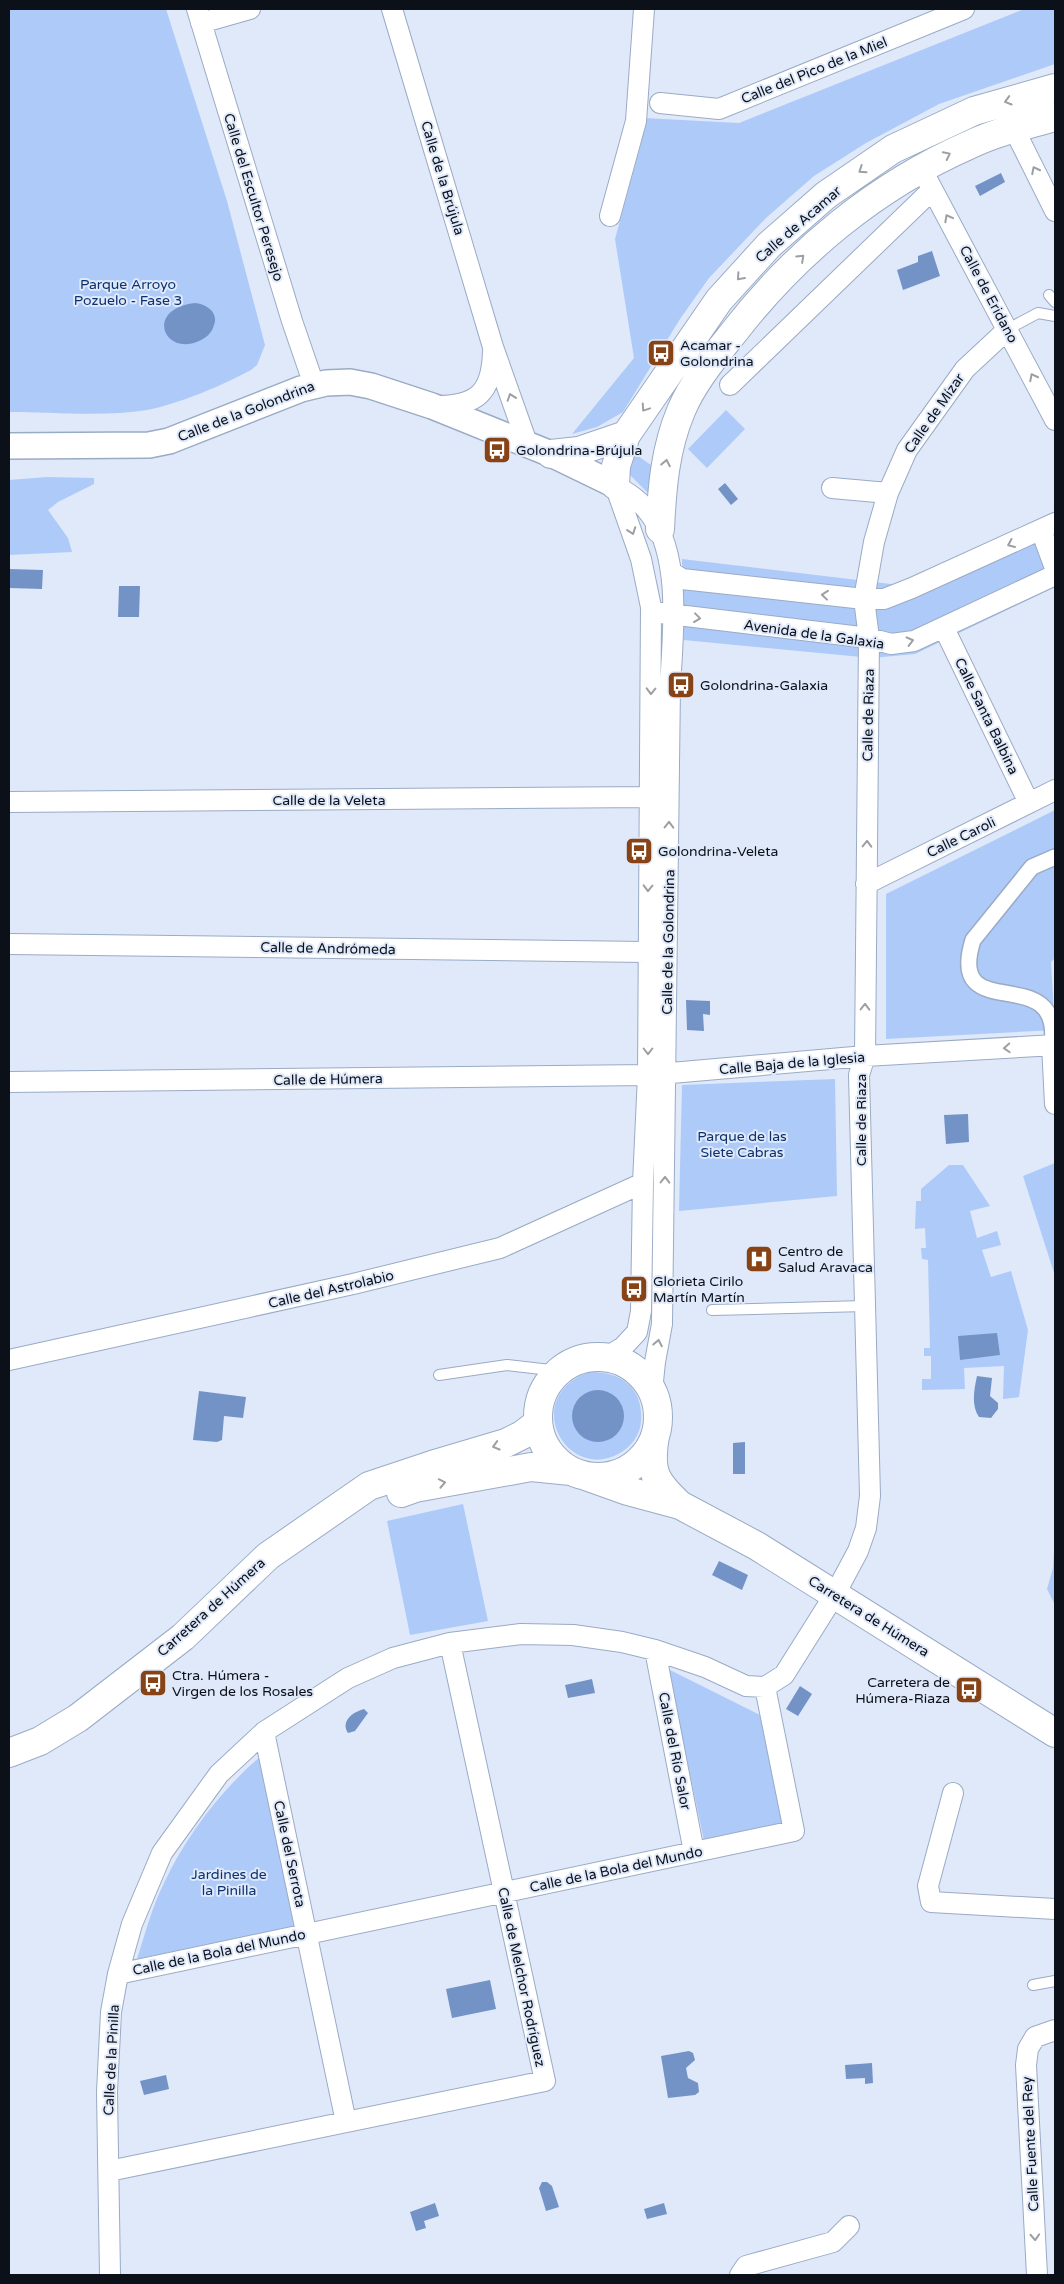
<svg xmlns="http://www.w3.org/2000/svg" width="1064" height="2284" viewBox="0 0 1064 2284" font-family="'Varela Round',sans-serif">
  <rect width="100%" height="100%" fill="#dfe9fa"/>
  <path fill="#aecaf9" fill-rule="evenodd" d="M9 9H166L227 201 265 345 257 365 251 370C223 385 179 404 147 410 105 417 52 412 9 412Z
    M1024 9H1055V64L939 104 866 143 814 176 766 218 709 278 680 319 623 412 597 427 572 434 634 358 615 239 641 144 644 118 739 123Z
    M726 410 745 429 707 468 688 449Z
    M634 453 655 468 651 492 648 493 627 472Z
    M47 477 94 478V484L58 502 48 510 68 538 72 552 9 555V480Z
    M1055 511V587L915 654 872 658 684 640 682 559 899 585Z
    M1055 810V958L1051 962 1055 1030 886 1039V894Z
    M835 1079 837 1196 679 1211 682 1085Z
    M1055 1163V1290V1276L1023 1176Z
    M949 1165H963L990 1206 970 1211 977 1238 997 1231 1001 1245 982 1250 991 1277 1011 1271 1028 1330 1019 1397 1003 1399 1004 1366 964 1368 965 1389 922 1390V1379H931V1356H924V1348H930L928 1260 922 1259 921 1248H926L925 1228 915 1229 916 1201H921V1189Z
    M589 1372C621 1371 644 1388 641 1422 640 1435 631 1447 620 1453 567 1484 519 1398 589 1372ZM609 1392 621 1404 609 1439 593 1441Z
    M463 1504 488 1621 410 1635 387 1521Z
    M1055 1533V1605L1047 1589 1053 1568Z
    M668 1669 760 1715 783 1823 704 1841Z
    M261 1756 296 1926 137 1959C145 1934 152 1907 164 1883 186 1836 221 1790 261 1756Z"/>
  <path fill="#7393c7" d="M1001 173 1005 182 980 196 975 186Z
    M932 251 940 276 903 290 897 270 918 262V256Z
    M195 303C206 304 219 312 214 325 212 333 206 338 199 341 164 357 144 309 195 303Z
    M725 483 738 499 731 505 718 489Z
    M9 569 43 570 42 589 9 588Z
    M119 586H140L139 617H118Z
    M686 1000 710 1001V1015L703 1014 704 1031 687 1030Z
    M968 1114 969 1142 946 1144 944 1115Z
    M997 1333 1000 1355 960 1360 958 1336Z
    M977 1376 992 1378 990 1396 998 1403V1409L991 1418 979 1417C971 1405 974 1390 977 1376Z
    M572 1416a26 26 0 1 1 52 0a26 26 0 1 1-52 0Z
    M199 1391 246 1397 243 1418 224 1416 222 1440 217 1442 193 1440Z
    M745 1442V1474H733V1443Z
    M719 1561 748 1575 742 1590 712 1575Z
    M592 1679 595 1693 568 1698 565 1685Z
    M800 1686 812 1694 798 1716 786 1709Z
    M364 1709 368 1713 355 1731 348 1733C340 1721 353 1712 364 1709Z
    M490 1980 496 2009 452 2018 446 1989Z
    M689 2051 693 2053 695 2060 686 2068 688 2078 698 2083 699 2092 695 2095 668 2098 661 2056Z
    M872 2063 873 2083 865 2084V2078L846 2079 845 2065Z
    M166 2075 169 2089 144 2095 140 2081Z
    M542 2182H547L552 2186 559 2207 546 2211 539 2188Z
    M435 2203 439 2216 424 2221 426 2228 416 2231 410 2212Z
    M664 2203 667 2214 647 2219 644 2209Z"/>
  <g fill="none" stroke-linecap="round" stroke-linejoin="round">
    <g stroke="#9aabc5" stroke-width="12">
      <path id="service" d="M1049 295 1055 302
        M1008 329 1038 313 1055 316
        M712 1310 865 1306
        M439 1375 507 1365 559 1371
        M1033 1985 1055 1981"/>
    </g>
    <g stroke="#9aabc5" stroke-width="18">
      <path id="pedestrian" d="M1052 1045C1063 958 945 1029 973 940L1032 867 1055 857"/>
    </g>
    <g stroke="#9aabc5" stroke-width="22">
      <path id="minor" d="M197 9 292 321 314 385
        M392 9 493 347 527 443
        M201 23 250 9
        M660 103 719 109 964 9
        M1014 129 1055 211
        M921 168 1055 420
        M610 216 636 121 644 9
        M730 385 932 190
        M436 406C477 406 492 393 493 351
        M615 485C628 493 641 501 650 514 682 557 673 635 670 686L662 1324 655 1362 652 1391
        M832 488 888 493
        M1041 530 1055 568
        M671 572 682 579 864 599H884L912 588 1055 523
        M661 613 869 638 891 644 914 641 1055 575
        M944 628 1029 803
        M9 802 650 797
        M866 884 1055 790
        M9 944 647 952
        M1052 1045 1055 1104
        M9 1082 648 1075 865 1056 1055 1045
        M607 1357 623 1347 637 1332 641 1311 643 1183 648 1075 651 607 641 559 615 485
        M9 1360 353 1284 500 1248 643 1183
        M655 1650 694 1852
        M264 1732 346 2122
        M953 1793 928 1886 931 1902 1055 1909
        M118 1974 794 1831 765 1687
        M109 2171 545 2081 450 1643
        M110 2275 107 2092 111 2012 118 1974 132 1924 162 1853 219 1774 264 1732 348 1678 393 1658 450 1643 521 1634 573 1635 622 1642 655 1650 705 1667 746 1686 765 1687 784 1675 835 1594 858 1551 866 1528 870 1496 859 1075 865 1056 869 638 864 599 874 542 888 493 907 450 965 369 1008 329
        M740 2275 746 2266 833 2242 849 2226
        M1037 2275 1026 2065 1028 2049 1035 2037 1055 2030"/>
    </g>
    <g stroke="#9aabc5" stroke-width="28">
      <path id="tertiary" d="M9 446 149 445 169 441 301 389 326 383 350 382 371 386 432 406 551 454 615 485"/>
    </g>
    <g stroke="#9aabc5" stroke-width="30">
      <path id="secondary" d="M551 454 579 451 626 435
        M615 485 616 466 626 435 719 300 769 245 826 195 893 149 974 111 1055 88
        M660 529C662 488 665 449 681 411 693 382 715 356 734 332 796 252 876 186 969 145 996 132 1026 125 1055 117
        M538 1417a60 60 0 1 1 120 0a60 60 0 1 1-120 0Z
        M655 1436C649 1471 654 1481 680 1505
        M586 1476 628 1491 680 1505 757 1546 1055 1733
        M401 1493 415 1488 531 1467 571 1471
        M9 1753 40 1741 78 1718 183 1637 268 1556 369 1486 432 1465 506 1443 522 1435 538 1423"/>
    </g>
    <use href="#service" stroke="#fff" stroke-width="10"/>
    <use href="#pedestrian" stroke="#fff" stroke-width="15"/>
    <use href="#minor" stroke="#fff" stroke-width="20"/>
    <use href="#tertiary" stroke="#fff" stroke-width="25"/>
    <use href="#secondary" stroke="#fff" stroke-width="28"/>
  </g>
  <defs><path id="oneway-chevron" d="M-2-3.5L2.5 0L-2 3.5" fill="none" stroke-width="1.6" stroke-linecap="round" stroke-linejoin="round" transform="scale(1.25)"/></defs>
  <g stroke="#9d9fa3">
    <use href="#oneway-chevron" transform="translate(1008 101) rotate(164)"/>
    <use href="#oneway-chevron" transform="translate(947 155) rotate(-26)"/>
    <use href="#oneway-chevron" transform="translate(862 170) rotate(146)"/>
    <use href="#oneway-chevron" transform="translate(1035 170) rotate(-117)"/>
    <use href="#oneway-chevron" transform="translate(948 218) rotate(-118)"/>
    <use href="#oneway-chevron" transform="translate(801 258) rotate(-43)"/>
    <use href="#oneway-chevron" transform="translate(740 277) rotate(132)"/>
    <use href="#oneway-chevron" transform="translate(1033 377) rotate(-117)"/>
    <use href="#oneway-chevron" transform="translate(511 397) rotate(-109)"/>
    <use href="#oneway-chevron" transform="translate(645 408) rotate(124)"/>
    <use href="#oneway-chevron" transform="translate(666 463) rotate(-79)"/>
    <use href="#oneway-chevron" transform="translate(632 531) rotate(70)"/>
    <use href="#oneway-chevron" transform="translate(1011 544) rotate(156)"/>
    <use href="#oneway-chevron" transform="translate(825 595) rotate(-174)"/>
    <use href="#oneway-chevron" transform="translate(697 618) rotate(7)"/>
    <use href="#oneway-chevron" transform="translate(910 641) rotate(-14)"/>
    <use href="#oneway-chevron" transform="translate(651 691) rotate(91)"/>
    <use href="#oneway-chevron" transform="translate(669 825) rotate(-89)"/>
    <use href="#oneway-chevron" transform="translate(867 844) rotate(-89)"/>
    <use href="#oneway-chevron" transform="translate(648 888) rotate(91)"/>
    <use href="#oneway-chevron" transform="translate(865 1007) rotate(-89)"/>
    <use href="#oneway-chevron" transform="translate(1007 1048) rotate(177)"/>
    <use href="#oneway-chevron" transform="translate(648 1051) rotate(90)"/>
    <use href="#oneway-chevron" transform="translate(665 1180) rotate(-89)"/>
    <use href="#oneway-chevron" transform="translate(658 1343) rotate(-79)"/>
    <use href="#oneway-chevron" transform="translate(496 1446) rotate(164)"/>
    <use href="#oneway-chevron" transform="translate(442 1483) rotate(-11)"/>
    <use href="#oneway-chevron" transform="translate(1035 2237) rotate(87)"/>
  </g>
  <defs>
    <g id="bus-square" transform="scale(1.4375)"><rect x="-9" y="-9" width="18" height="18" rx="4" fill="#874316" stroke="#dfe9fa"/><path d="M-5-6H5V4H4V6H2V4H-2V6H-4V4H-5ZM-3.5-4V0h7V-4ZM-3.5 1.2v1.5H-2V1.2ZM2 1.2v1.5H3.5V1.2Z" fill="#fff"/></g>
    <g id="hospital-square" transform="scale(1.4375)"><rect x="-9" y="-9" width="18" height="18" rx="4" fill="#874316" stroke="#dfe9fa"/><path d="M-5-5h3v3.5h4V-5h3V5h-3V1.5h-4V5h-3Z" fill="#fff"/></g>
  </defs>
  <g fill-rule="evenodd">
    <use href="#bus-square" x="661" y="353"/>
    <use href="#bus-square" x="497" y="450"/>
    <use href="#bus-square" x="681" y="685"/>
    <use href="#bus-square" x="639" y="851"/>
    <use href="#hospital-square" x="759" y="1259"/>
    <use href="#bus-square" x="634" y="1289"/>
    <use href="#bus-square" x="153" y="1683"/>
    <use href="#bus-square" x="969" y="1690"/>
  </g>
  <g text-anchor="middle" stroke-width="4" stroke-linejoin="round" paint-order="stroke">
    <g font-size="14" fill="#0b1019" stroke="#dfe9fa">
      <text transform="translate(814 70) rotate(-22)" y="5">Calle del Pico de la Miel</text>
      <text transform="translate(443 178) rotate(73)" y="5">Calle de la Brújula</text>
      <text transform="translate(254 197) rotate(73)" y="5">Calle del Escultor Peresejo</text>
      <text transform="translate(798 224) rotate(-41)" y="5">Calle de Acamar</text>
      <text transform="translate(989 294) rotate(62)" y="5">Calle de Eridano</text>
      <text transform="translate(246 411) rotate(-21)" y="5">Calle de la Golondrina</text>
      <text transform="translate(934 413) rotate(-55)" y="5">Calle de Mízar</text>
      <text transform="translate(814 634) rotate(8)" y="5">Avenida de la Galaxia</text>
      <text transform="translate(868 715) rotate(-89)" y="5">Calle de Riaza</text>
      <text transform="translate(987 716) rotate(64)" y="5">Calle Santa Balbina</text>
      <text x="329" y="805">Calle de la Veleta</text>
      <text transform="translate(961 837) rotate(-26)" y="5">Calle Caroli</text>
      <text transform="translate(668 942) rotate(-89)" y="5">Calle de la Golondrina</text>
      <text transform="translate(328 948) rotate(1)" y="5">Calle de Andrómeda</text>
      <text transform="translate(792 1063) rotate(-5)" y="5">Calle Baja de la Iglesia</text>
      <text transform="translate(328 1079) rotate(-1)" y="5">Calle de Húmera</text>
      <text transform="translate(861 1120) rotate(-90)" y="5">Calle de Riaza</text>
      <text transform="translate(331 1289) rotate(-13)" y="5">Calle del Astrolabio</text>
      <text transform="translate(211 1607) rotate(-42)" y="5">Carretera de Húmera</text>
      <text transform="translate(869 1616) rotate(32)" y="5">Carretera de Húmera</text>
      <text transform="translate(675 1751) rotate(79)" y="5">Calle del Río Salor</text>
      <text transform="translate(290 1854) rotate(78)" y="5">Calle del Serrota</text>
      <text transform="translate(616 1869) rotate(-12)" y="5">Calle de la Bola del Mundo</text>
      <text transform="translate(219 1952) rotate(-12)" y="5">Calle de la Bola del Mundo</text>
      <text transform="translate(522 1977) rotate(78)" y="5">Calle de Melchor Rodríguez</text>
      <text transform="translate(111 2060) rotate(-87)" y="5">Calle de la Pinilla</text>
      <text transform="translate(1030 2144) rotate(-93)" y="5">Calle Fuente del Rey</text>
    </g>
    <g font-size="14" fill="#0b316f" stroke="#dfe9fa">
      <text x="128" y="289">Parque Arroyo<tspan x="128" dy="16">Pozuelo - Fase 3</tspan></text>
      <text x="742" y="1141">Parque de las<tspan x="742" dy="16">Siete Cabras</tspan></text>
      <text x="229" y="1879">Jardines de<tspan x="229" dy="16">la Pinilla</tspan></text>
    </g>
    <g font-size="14" fill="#0b1019" stroke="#dfe9fa" text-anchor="start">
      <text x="680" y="350">Acamar -<tspan x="680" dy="16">Golondrina</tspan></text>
      <text x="516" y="455">Golondrina-Brújula</text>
      <text x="700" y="690">Golondrina-Galaxia</text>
      <text x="658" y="856">Golondrina-Veleta</text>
      <text x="778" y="1256">Centro de<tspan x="778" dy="16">Salud Aravaca</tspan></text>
      <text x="653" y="1286">Glorieta Cirilo<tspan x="653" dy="16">Martín Martín</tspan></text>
      <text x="172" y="1680">Ctra. Húmera -<tspan x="172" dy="16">Virgen de los Rosales</tspan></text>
      <text x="950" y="1687" text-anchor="end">Carretera de<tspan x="950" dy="16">Húmera-Riaza</tspan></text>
    </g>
  </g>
  <rect width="1064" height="2284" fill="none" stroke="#0b1019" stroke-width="20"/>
</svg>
